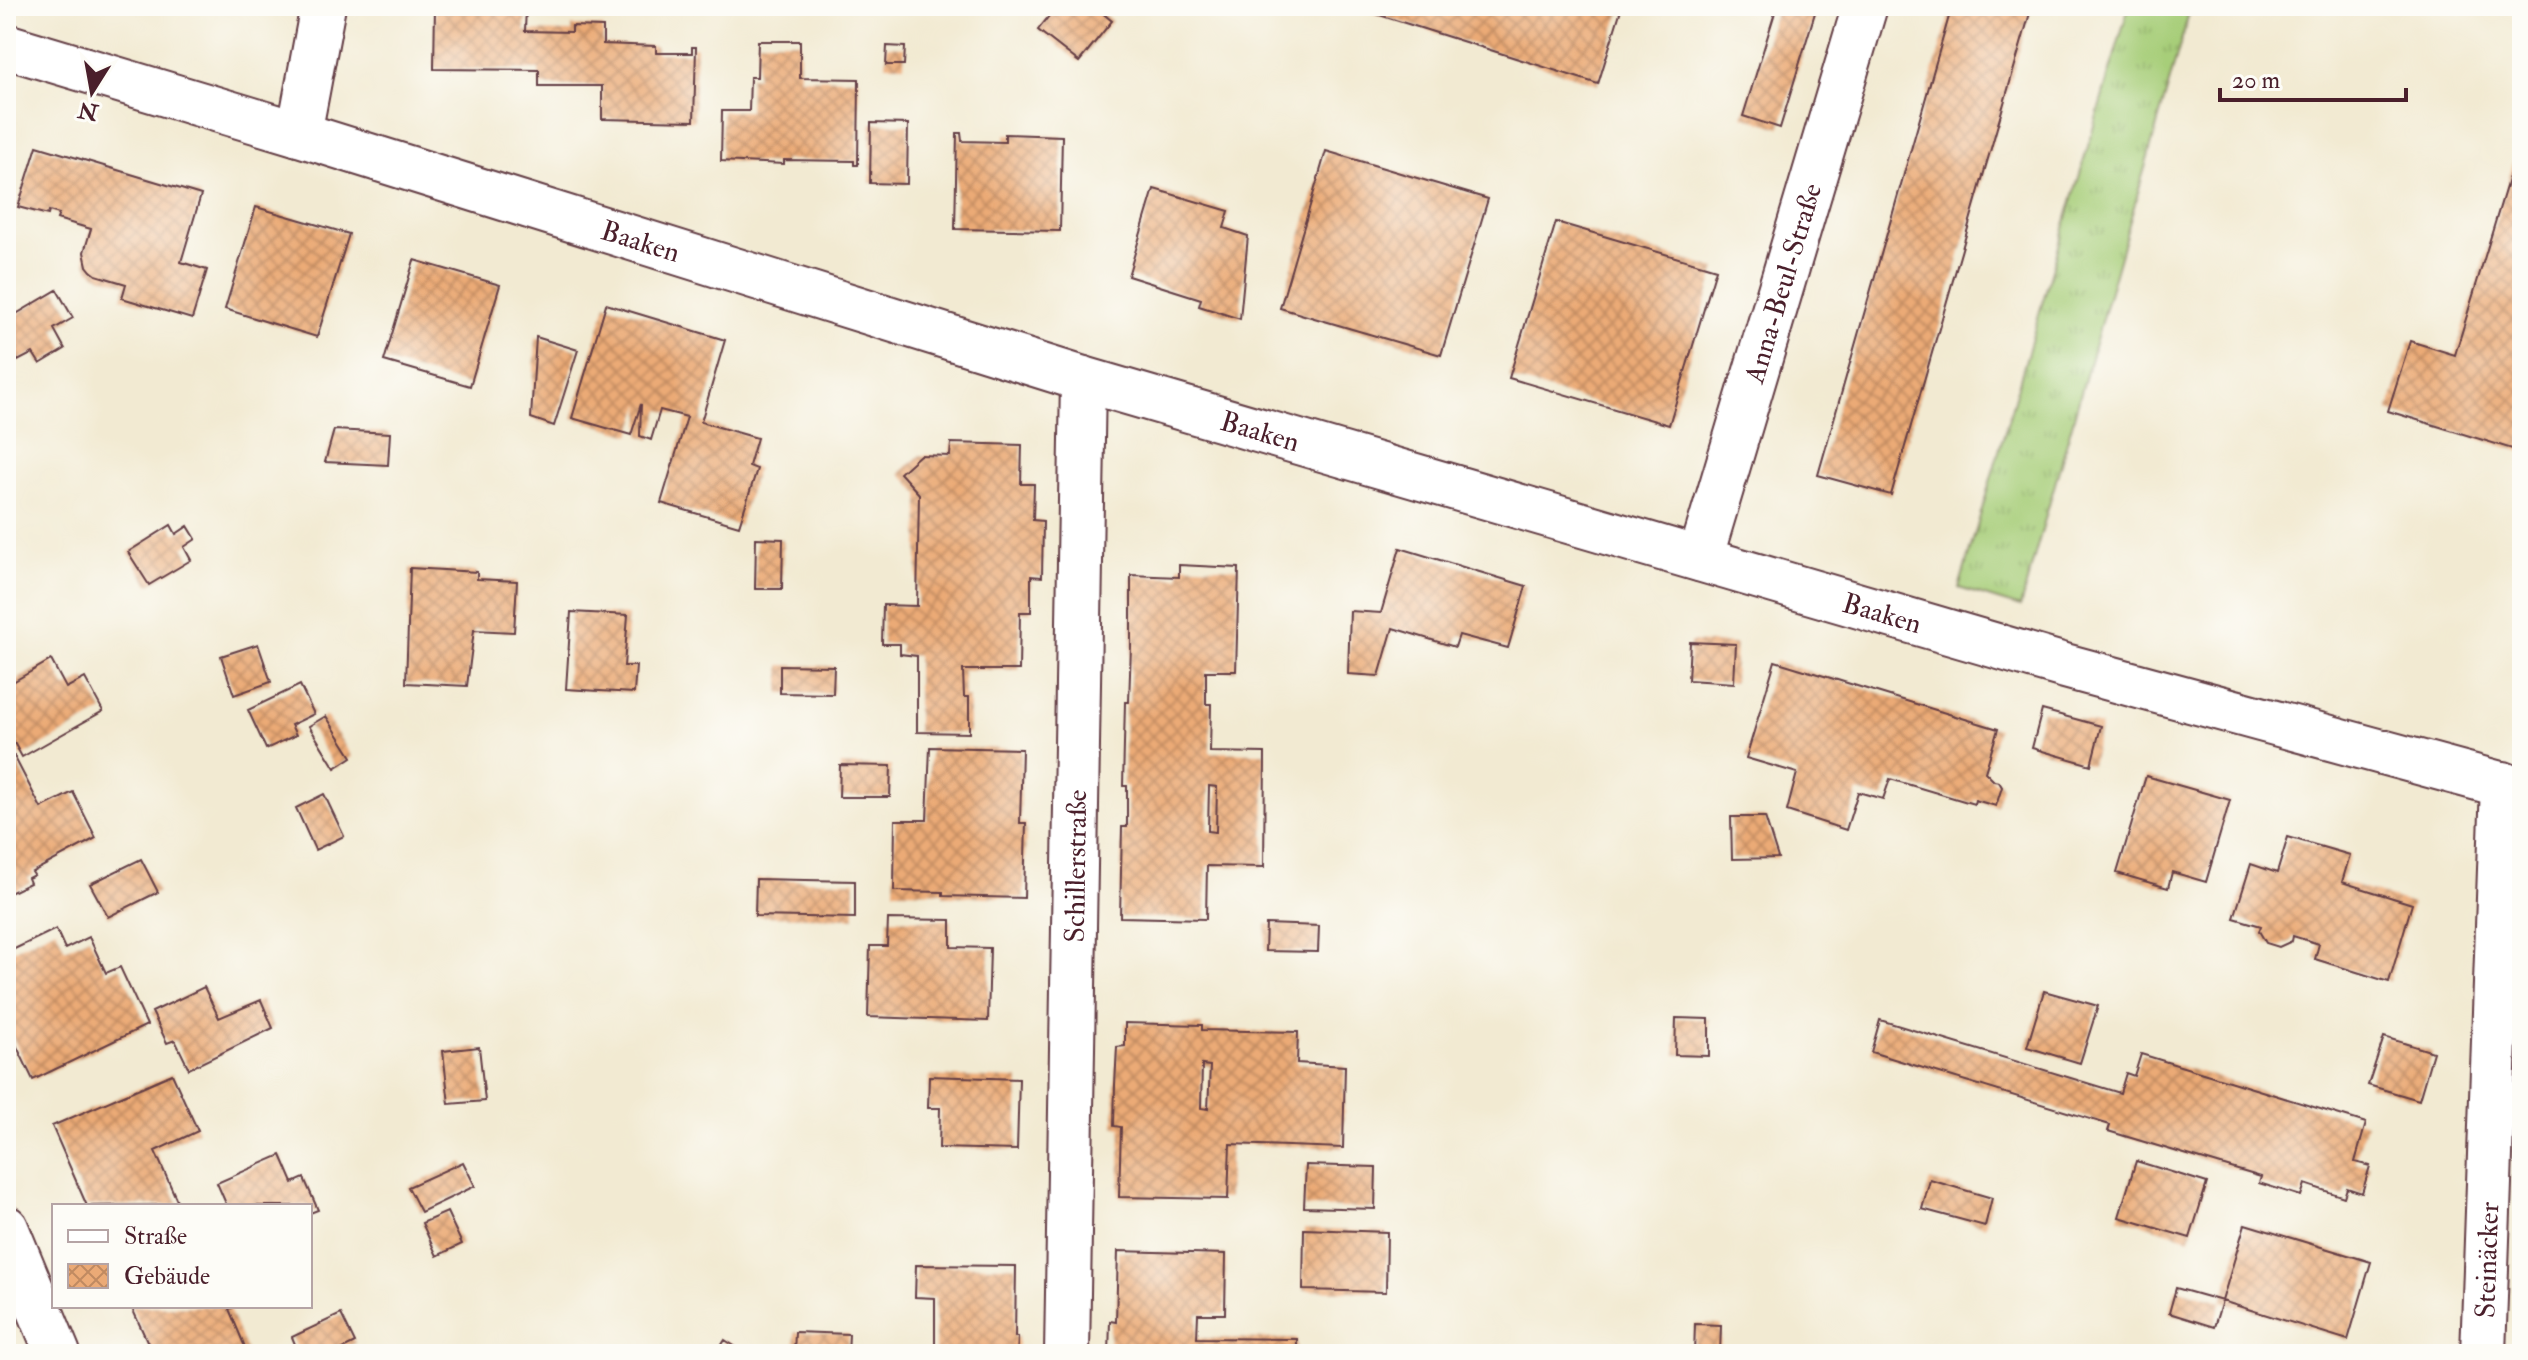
<svg xmlns="http://www.w3.org/2000/svg" width="2528" height="1360" viewBox="0 0 2528 1360" font-family="'IM FELL Double Pica',serif">
  <defs>
    <pattern id="grass-tufts" width="24" height="20" patternUnits="userSpaceOnUse" patternTransform="scale(2)"><rect width="24" height="20" fill="#a7ce79"/><path d="M3 7l-1-3M5 7V3M7 7l1-3M15 17l-1-3M17 17v-4M19 17l1-3" fill="none" stroke="#91b069"/></pattern>
    <pattern id="building-cross-hatch" width="8" height="8" patternUnits="userSpaceOnUse" patternTransform="scale(2)"><rect width="8" height="8" fill="#ebaa76"/><path d="M0 0l8 8M0 8l8-8" fill="none" stroke="#c08a61"/></pattern>
  </defs>
  <rect width="100%" height="100%" fill="#fdfcf7"/>
  <filter id="ink" filterUnits="userSpaceOnUse"><feTurbulence type="fractalNoise" baseFrequency=".0125" numOctaves="2"/><feDisplacementMap in="SourceGraphic" scale="16" xChannelSelector="R" yChannelSelector="G"/><feConvolveMatrix kernelMatrix="1 2 1 2 8 2 1 2 1" color-interpolation-filters="sRGB"/></filter>
  <filter id="wash" filterUnits="userSpaceOnUse"><feTurbulence type="fractalNoise" baseFrequency=".006" numOctaves="4" result="noise"/><feDisplacementMap in="SourceGraphic" scale="32" xChannelSelector="R" yChannelSelector="G"/><feGaussianBlur stdDeviation="1.8" result="paint"/><feColorMatrix in="noise" values="0 0 0 0 0 0 0 0 0 0 0 0 0 0 0 0 0 1.4 0 .05"/><feComposite in="paint" operator="in"/></filter>
  <g filter="url(#wash)">
    <rect width="100%" height="100%" fill="#f2ead2"/>
    <path fill="url(#grass-tufts)" stroke="#787652" stroke-width="2" d="M2129 6H2191L2020 607 1959 588Z"/>
    <g id="blocks">
      <path fill="url(#building-cross-hatch)" fill-rule="evenodd" d="M435 6H526L525 31 572 32V26L603 27V44L656 46V53H692V47H696L694 121 602 119V86H539V70L434 69Z
        M1057 6H1094L1112 21 1079 62 1038 30Z
        M1351 6H1622L1598 84Z
        M1777 6H1817L1780 128 1743 116Z
        M1952 6H2032L1891 495 1818 475Z
        M758 41H800V78L859 79 858 165H854V161L784 160V164L721 161 722 111H749L750 77H757Z
        M887 46 905 47 904 65H886Z
        M871 123 908 124 907 184 870 183Z
        M957 133H961L962 141 1005 142V134L1062 136 1060 231 955 229Z
        M2521 137H2522V452L2388 411 2410 341 2455 355Z
        M37 146 201 195 181 262 207 270 192 319 122 298 126 284 96 275 91 271 87 266 84 252 91 229 57 219 59 214 49 211 48 215 18 207Z
        M1326 151 1488 199 1441 355 1280 308Z
        M1154 189 1229 211 1224 228 1248 236 1240 319 1199 306 1201 299 1128 276Z
        M256 207 349 234 317 337 225 309Z
        M1556 222 1716 269 1669 425 1509 378Z
        M414 260 500 285 470 386 384 361Z
        M57 290 73 318 54 329 65 349 40 364 33 353 18 361 6 340V320Z
        M606 304 725 340 701 422 757 438 749 466 757 469 739 526 661 503 687 417 660 410 651 440 640 436 641 404 631 435 572 418Z
        M536 337 578 350 554 426 531 418Z
        M334 430 390 433 388 465 325 462Z
        M951 443 1022 445 1021 484H1034L1033 520 1043 521 1042 577 1031 576V612H1020L1019 670H963L964 697H969V733L917 732V656L900 654V644H882L883 605 917 606 919 494 900 473 920 455 950 456Z
        M171 525 176 534 188 526 196 539 184 547 191 560 149 585 128 552Z
        M756 538 783 539 782 589H755Z
        M1400 548 1526 586 1508 648 1459 635 1455 647 1393 628 1379 676 1348 674 1350 611 1381 613Z
        M1179 565 1239 568 1236 671H1206V704H1211L1210 752 1265 753 1264 867 1207 866 1206 919 1120 917 1122 827H1127V786H1123L1125 702H1129L1131 646V575L1179 577ZM1209 786 1217 787 1216 832 1208 831Z
        M410 568 477 572V579L517 581 514 632 474 630 467 686 406 683Z
        M571 612 628 615 624 666H636L634 693 566 689Z
        M1690 642 1736 644 1734 683 1688 680Z
        M258 644 271 682 234 695 221 656Z
        M51 660 66 688 85 678 103 711 22 757 6 728V722L11 719 6 710V686Z
        M1775 661 1998 729 1985 772 1994 781 1999 782 2002 787 1996 806 1975 800 1974 804 1890 779 1883 799 1858 792 1846 830 1787 811 1797 773 1746 758Z
        M780 665 834 666 833 694 780 693Z
        M300 685 314 714 291 725 296 735 266 749 248 710Z
        M2042 710 2101 726 2091 765 2032 748Z
        M326 716 352 757 335 768 309 726Z
        M930 747 1022 749 1020 823H1026L1024 898 943 896V892L894 891 895 820H927Z
        M13 754 41 808 73 792 96 838 32 872 34 875 28 878 30 883 6 895V758Z
        M840 765 891 766 890 797H839Z
        M2146 776 2230 800 2206 882 2172 872 2168 888 2117 873Z
        M324 794 344 836 315 850 296 808Z
        M1731 817H1765L1778 858 1732 859Z
        M2288 837 2350 855 2342 882 2412 904 2389 982 2315 959 2319 944 2293 936 2292 941 2279 947 2266 943 2259 931 2261 926 2234 918 2251 864 2277 873Z
        M141 859 158 892 108 917 90 884Z
        M756 879 855 881V918L755 916Z
        M888 919 951 920V947L990 948 988 1021 868 1017 870 946H887Z
        M1266 924 1319 926 1318 952 1265 951Z
        M56 929 65 949 89 937 106 973 120 967 147 1025 33 1080 6 1024V953Z
        M204 987 219 1018 261 1000 273 1028 189 1069 175 1040 167 1043 152 1012Z
        M2044 991 2098 1006 2080 1063 2027 1047Z
        M1676 1018 1709 1019V1056L1675 1055Z
        M1880 1020 2120 1093 2126 1073 2134 1076 2141 1054 2366 1123 2355 1162 2370 1166 2362 1193 2347 1188 2344 1197 2305 1184 2301 1196 2259 1183 2261 1177 2108 1131 2110 1125 1871 1052Z
        M1125 1023 1202 1025V1030L1298 1032 1297 1063 1345 1066 1343 1148 1230 1144 1228 1199 1119 1197 1121 1127 1114 1126 1115 1085 1117 1047 1125 1046ZM1202 1065 1210 1066 1208 1109 1201 1108Z
        M2384 1037 2433 1052 2419 1100 2368 1085Z
        M479 1047 485 1101 449 1104 443 1051Z
        M172 1074 198 1131 155 1151 179 1205 87 1206 52 1126Z
        M929 1076 1019 1079 1017 1150 939 1148 940 1108H928Z
        M281 1155 293 1183 304 1178 318 1210 310 1213V1206H227L217 1183Z
        M2136 1161 2207 1183 2190 1238 2119 1217Z
        M463 1162 475 1186 421 1212 408 1187Z
        M1306 1165 1376 1167 1375 1209 1304 1207Z
        M1930 1180 1992 1198 1985 1226 1922 1209Z
        M447 1212 462 1244 437 1256 422 1223Z
        M2245 1224 2371 1262 2348 1340 2222 1301Z
        M1304 1229 1387 1232 1386 1292 1303 1290Z
        M1118 1251 1226 1254 1225 1314H1198L1197 1338 1297 1339V1354H1109L1110 1321 1116 1322Z
        M916 1265 1016 1266 1015 1337H1018L1017 1354H935V1298L915 1297Z
        M2176 1288 2222 1301 2214 1327 2169 1313Z
        M131 1306H236L229 1309 248 1354H153Z
        M341 1314 355 1343 333 1354H299L292 1337Z
        M1695 1324 1721 1325 1720 1354H1694Z
        M795 1332 849 1334 848 1354H794Z
        M725 1340 747 1354H716Z"/>
    </g>
  </g>
  <g filter="url(#ink)">
    <use href="#blocks" fill-opacity="0" stroke="#633d44" stroke-width="2"/>
    <g fill="none" stroke-linecap="round" stroke-linejoin="round">
      <g stroke="#633d44" stroke-width="48">
        <g id="minor">
          <path id="s1" d="M6 46 299 134 1083 379 2065 666 2522 790"/>
          <path d="M299 134 323 6"/>
          <path id="s2" d="M1700 559 1865 6"/>
          <path d="M6 1228 58 1354"/>
          <path id="s3" d="M1067 1354 1083 379"/>
          <path id="s4" d="M2483 1354 2503 784"/>
        </g>
      </g>
      <use href="#minor" stroke="#fff" stroke-width="44"/>
    </g>
  </g>
  <g text-anchor="middle" stroke-width="6" stroke-linejoin="round" paint-order="stroke">
    <g font-size="28" fill="#4a1f2b" stroke="#fdfcf7">
      <text dy="10" stroke="none"><textPath href="#s1" startOffset="664">Baaken</textPath></text>
      <text dy="10" stroke="none"><textPath href="#s2" startOffset="288">Anna-Beul-Straße</textPath></text>
      <text dy="10" stroke="none"><textPath href="#s1" startOffset="1312">Baaken</textPath></text>
      <text dy="10" stroke="none"><textPath href="#s1" startOffset="1960">Baaken</textPath></text>
      <text dy="10" stroke="none"><textPath href="#s3" startOffset="488">Schillerstraße</textPath></text>
      <text dy="10" stroke="none"><textPath href="#s4" startOffset="94">Steinäcker</textPath></text>
    </g>
  </g>
  <rect width="2528" height="1360" fill="none" stroke="#fdfcf7" stroke-width="32"/>
  <rect x="52" y="1204" width="260" height="104" fill="#fdfcf7" stroke="#b5a4a5" stroke-width="2"/>
  <rect x="68" y="1230" width="40" height="12" fill="#ffffff" stroke="#b5a4a5" stroke-width="2"/>
  <text x="124" y="1244" font-size="24" fill="#4a1f2b">Straße</text>
  <rect x="68" y="1264" width="40" height="24" fill="url(#building-cross-hatch)" stroke="#b5a4a5" stroke-width="2"/>
  <text x="124" y="1284" font-size="24" fill="#4a1f2b">Gebäude</text>
  <g transform="translate(92 92) rotate(191)" stroke="#fdfcf7" stroke-width="6" paint-order="stroke">
  <path d="M0-6L14 30L0 20L-14 30Z" fill="#4a1f2b"/>
  <text y="-12" font-size="22" font-weight="bold" text-anchor="middle" fill="#4a1f2b">N</text>
  </g>
  <path d="M2220 88v12h186v-12" fill="none" stroke="#4a1f2b" stroke-width="4"/>
  <text x="2232" y="88" font-size="24" fill="#4a1f2b" stroke="#fdfcf7" stroke-width="6" paint-order="stroke">20 m</text>
</svg>
